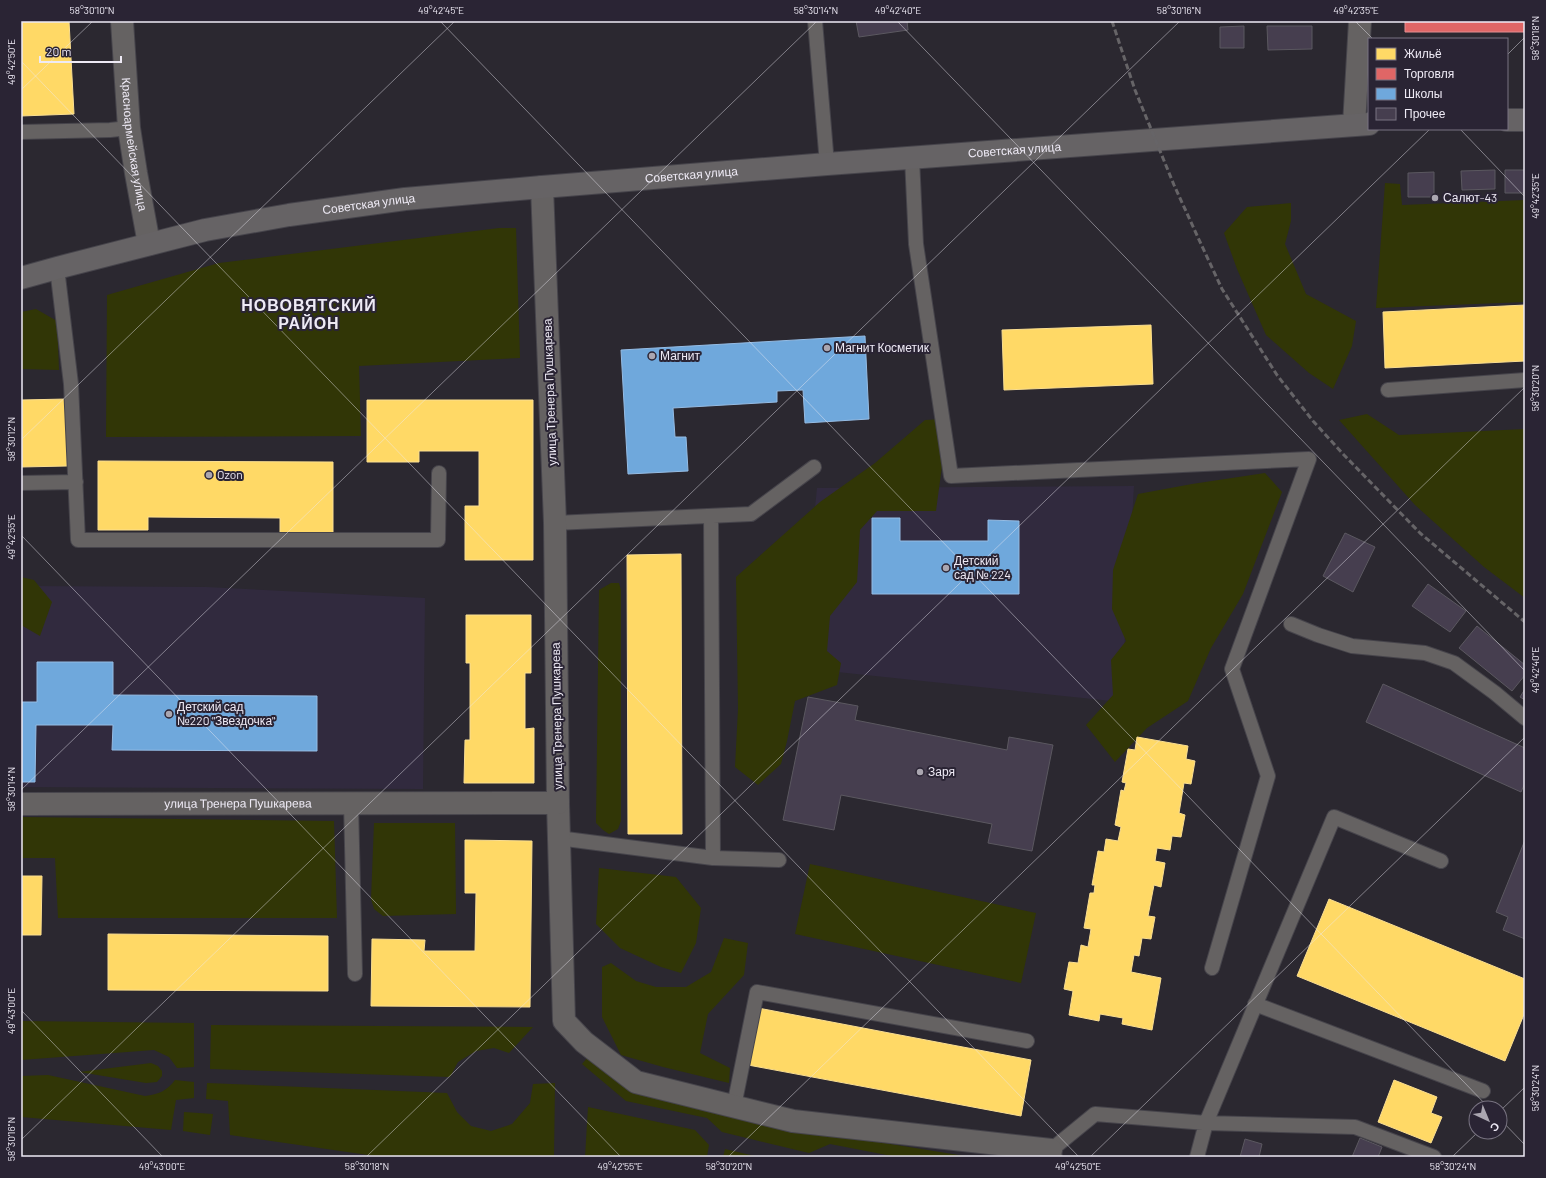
<svg xmlns="http://www.w3.org/2000/svg" width="1546" height="1178" viewBox="0 0 1546 1178" font-family="Barlow,sans-serif">
  <rect width="100%" height="100%" fill="#2b2830"/>
  <path fill="#312a3e" d="M1134 486 1121 702 799 668 817 488Z
    M21 586 206 587 425 598 423 789 21 787Z"/>
  <path fill="#313606" d="M1385 183 1400 184 1402 205 1525 200V302L1376 308Z
    M1291 203V221L1285 244 1306 294 1356 321 1352 346 1333 389 1309 373 1266 335 1237 269 1224 233 1247 207Z
    M499 228H516L520 358 359 366 361 436 106 437 107 295 219 263Z
    M36 309 57 321 59 370 21 369V312Z
    M1367 414 1399 435 1525 429V598L1484 567 1415 505 1339 420Z
    M942 419V466L936 511H877L860 530 857 582 830 616 827 651 841 663 837 685 795 701 787 741 781 764 758 785 735 767 738 709 736 577 820 502 875 463 925 420Z
    M1265 473 1282 492 1243 594 1211 648 1188 701 1147 728 1115 762 1086 725 1113 695 1111 660 1126 641 1112 609 1113 570 1138 494 1192 484Z
    M21 577 34 580 52 602 40 636 21 625Z
    M611 583H619L621 590V821L618 829 609 834 603 830 596 823 599 590Z
    M21 817 334 821 337 918H58L55 858H21Z
    M374 823H455L456 914 383 916 374 909 371 899Z
    M810 864 1036 913 1021 983 795 934Z
    M599 868 676 877 701 908 696 943 681 973 661 967 620 948 596 924Z
    M724 938 748 943 744 975 708 1014 700 1053 730 1068 729 1083 663 1067 621 1055 602 1017V967L611 963 636 981 656 987H686L711 972Z
    M21 1021 194 1023V1067L177 1068 169 1057 154 1050 21 1060Z
    M211 1025 533 1027 509 1053 494 1048 476 1051 458 1062 450 1077 210 1069Z
    M588 1057 822 1133 971 1157H897L830 1144 809 1153 722 1132 707 1118 626 1101 582 1064Z
    M151 1063 158 1066 162 1071V1076L157 1082 146 1083 79 1072Z
    M48 1075 145 1096C159 1094 167 1091 175 1080L194 1082V1098L176 1100 171 1130 21 1117V1076Z
    M207 1083 447 1093 457 1112 471 1126 491 1131 512 1124 530 1103 533 1084 555 1083 554 1157H382L230 1135 228 1101 206 1099Z
    M588 1107 695 1130 709 1145 707 1157H585Z
    M184 1112 213 1114 210 1135 183 1131Z
    M725 1149 759 1157H723Z"/>
  <path fill="#ffd966" stroke="#fade91" d="M21 21H69L74 114 21 116Z
    M1525 305V361L1385 368 1383 312Z
    M1151 325 1153 384 1004 390 1002 330Z
    M67 399V466L21 467V400Z
    M367 400H533V560H465V506H479V451H419V462H367Z
    M98 461 333 462V533H280V518L148 517V530H98Z
    M681 554 682 834H628L627 555Z
    M466 615H531V673H525V729L534 728V783H464L465 740H470V663H466Z
    M1137 737 1188 746 1186 759 1195 761 1191 784 1184 783 1179 813 1185 815 1181 837 1172 836 1170 850 1157 848 1155 861 1165 863 1161 887 1154 885 1148 916 1155 917 1151 939 1142 938 1139 956 1134 955 1131 972 1161 978 1152 1030 1122 1024 1123 1018 1100 1014 1099 1021 1069 1015 1073 991 1064 989 1069 962 1078 963 1081 945 1088 947 1091 929 1084 928 1090 893H1094L1095 885H1092L1098 851 1104 852 1106 839 1118 841 1121 827 1115 825 1121 790 1124 791 1126 783 1122 782 1128 749 1135 750Z
    M465 840 532 841 530 1007 371 1006 372 939 425 940 424 951H475L476 893H465Z
    M21 876H42L41 935H21Z
    M1329 899 1525 979V1012L1505 1061 1297 976Z
    M108 934 328 936V991L108 990Z
    M758 1008 1031 1060 1021 1116 748 1065Z
    M1394 1080 1437 1097 1431 1113 1442 1117 1431 1143 1378 1122Z"/>
  <path fill="#e06666" stroke="#e48e91" d="M1405 21H1525V32H1405Z"/>
  <path fill="#6fa8dc" stroke="#95bce4" d="M865 336 869 419 805 423 803 390 777 391V402L673 408 675 437H686L688 471 628 474 621 350Z
    M872 518H900V541H988V520L1019 521V594H872Z
    M37 662H113V695L317 696V751L112 750 113 725H36L35 782H21V702H37Z"/>
  <path fill="#463e4f" stroke="#5b5860" d="M856 21H907L908 30 859 37Z
    M1244 26V48H1220V27Z
    M1267 26H1312V49L1268 50Z
    M1495 170V189L1462 190 1461 171Z
    M1505 170H1525V193H1505Z
    M1434 172V197H1408V173Z
    M1345 533 1375 547 1353 592 1323 576Z
    M1428 584 1466 611 1450 632 1412 606Z
    M1477 626 1525 665V675L1512 691 1459 648Z
    M1383 684 1525 748V783L1521 792 1366 722Z
    M1525 689V700L1520 697Z
    M808 697 858 706 855 720 1007 750 1009 737 1053 745 1032 851 988 843 992 824 841 795 834 830 783 820Z
    M1525 840V939L1503 930 1508 917 1496 912Z
    M1360 1138 1382 1147 1378 1157H1352Z
    M1245 1139 1262 1144 1259 1157H1240Z"/>
  <g fill="none" stroke-linecap="round" stroke-linejoin="round">
    <g stroke="#46444b" stroke-width="16">
      <path id="lane" d="M815 21 827 164
        M21 132 110 130 129 128
        M912 158 916 244 951 476 1309 459 1232 669 1268 776 1212 968
        M57 268 71 384 78 540H438L439 473
        M1388 390 1525 380
        M21 483 76 482
        M555 523 751 514 814 467
        M1291 624 1318 635 1352 646 1425 653 1454 663 1495 693 1525 718
        M351 803 355 974
        M558 838 713 858 711 516
        M713 858 779 860
        M1255 1004 1483 1091
        M734 1106 757 992 1027 1041
        M1055 1157 1051 1150 1095 1114 1206 1123 1334 817 1441 861
        M1197 1157 1206 1123 1355 1127 1434 1157"/>
    </g>
    <g stroke="#46444b" stroke-width="24">
      <g id="street">
        <path id="s1" d="M122 21 129 128 136 173 149 244"/>
        <path d="M1354 125 1360 21"/>
        <path d="M558 803 564 1021 584 1042 636 1082 793 1121 1051 1150"/>
        <path id="s2" d="M21 804 558 803 555 523 542 187"/>
      </g>
    </g>
    <g stroke="#46444b" stroke-width="24">
      <g id="primary">
        <path d="M1507 120H1525"/>
        <path id="s3" d="M21 278 57 268 205 230 289 215 405 199 542 187 827 164 1369 124"/>
      </g>
    </g>
    <use href="#lane" stroke="#656262" stroke-width="14"/>
    <use href="#street" stroke="#656262" stroke-width="22"/>
    <use href="#primary" stroke="#666365" stroke-width="22"/>
    <path stroke="#666467" stroke-width="3" stroke-dasharray="6 3" stroke-linecap="butt" d="M1112 21 1135 90 1174 185 1201 244 1222 289 1277 375 1313 421 1344 455 1420 533 1525 622"/>
  </g>
  <path fill="none" stroke="#eeeaf5" stroke-width="1" stroke-opacity="0.45" d="M440 21 1489 1108M897 21 1525 671M1355 21 1373 39M1507 55 1525 37M21 61 1079 1157M21 90 93 21M1460 129 1525 197M21 440 455 21M21 535 621 1157M21 790 817 21M21 1010 163 1157M1500 1111 1525 1087M1500 1119 1525 1145M21 1140 1180 21M366 1157 1430 129M728 1157 1525 387M1090 1157 1525 737M1452 1157 1478 1132"/>
  <g fill="#aaa6b0" stroke="#2a2434" stroke-width="1.5">
    <circle cx="1435" cy="198" r="4"/>
    <circle cx="827" cy="348" r="4"/>
    <circle cx="652" cy="356" r="4"/>
    <circle cx="209" cy="475" r="4"/>
    <circle cx="946" cy="568" r="4"/>
    <circle cx="169" cy="714" r="4"/>
    <circle cx="920" cy="772" r="4"/>
  </g>
  <g text-anchor="middle" stroke-width="4" stroke-linejoin="round" paint-order="stroke">
    <g font-size="12" fill="#eeeaf5" stroke="#2a2434">
      <text dy="4" stroke="none"><textPath href="#s1" startOffset="124">Красноармейская улица</textPath></text>
      <text dy="4" stroke="none"><textPath href="#s3" startOffset="1004">Советская улица</textPath></text>
      <text dy="4" stroke="none"><textPath href="#s3" startOffset="680">Советская улица</textPath></text>
      <text dy="4" stroke="none"><textPath href="#s3" startOffset="356">Советская улица</textPath></text>
      <text transform="translate(550 392) rotate(-92)" y="4">улица Тренера Пушкарева</text>
      <text transform="translate(557 716) rotate(-91)" y="4">улица Тренера Пушкарева</text>
      <text dy="4" stroke="none"><textPath href="#s2" startOffset="217">улица Тренера Пушкарева</textPath></text>
    </g>
    <g font-size="12" fill="#eeeaf5" stroke="#2a2434" text-anchor="start">
      <text x="1443" y="202">Салют-43</text>
      <text x="835" y="352">Магнит Косметик</text>
      <text x="660" y="360">Магнит</text>
      <text x="217" y="479">Ozon</text>
      <text x="954" y="565">Детский<tspan x="954" dy="14">сад № 224</tspan></text>
      <text x="177" y="711">Детский сад<tspan x="177" dy="14">№220 "Звездочка"</tspan></text>
      <text x="928" y="776">Заря</text>
    </g>
    <g font-size="16" font-weight="bold" letter-spacing="1" fill="#eeeaf5" stroke="#2a2434">
      <text x="309" y="311">НОВОВЯТСКИЙ<tspan x="309" dy="18">РАЙОН</tspan></text>
    </g>
  </g>
  <rect width="1546" height="1178" fill="none" stroke="#2a2434" stroke-width="44"/>
  <rect x="1368" y="38" width="140" height="92" fill="#2a2434" stroke="#787381"/>
  <rect x="1376" y="48" width="20" height="12" fill="#ffd966" stroke="#787381"/>
  <text x="1404" y="58" font-size="12" fill="#eeeaf5">Жильё</text>
  <rect x="1376" y="68" width="20" height="12" fill="#e06666" stroke="#787381"/>
  <text x="1404" y="78" font-size="12" fill="#eeeaf5">Торговля</text>
  <rect x="1376" y="88" width="20" height="12" fill="#6fa8dc" stroke="#787381"/>
  <text x="1404" y="98" font-size="12" fill="#eeeaf5">Школы</text>
  <rect x="1376" y="108" width="20" height="12" fill="#463e4f" stroke="#787381"/>
  <text x="1404" y="118" font-size="12" fill="#eeeaf5">Прочее</text>
  <g transform="translate(1488 1120) rotate(136)"><circle r="19" fill="#2a2434" stroke="#787381"/>
  <path d="M0-3L7 15L0 10L-7 15Z" fill="#aaa6b0"/>
  <text y="-6" font-size="11" font-weight="bold" text-anchor="middle" fill="#eeeaf5">С</text>
  </g>
  <path d="M40 56v6h81v-6" fill="none" stroke="#eeeaf5" stroke-width="2"/>
  <text x="46" y="56" font-size="12" fill="#eeeaf5" stroke="#2a2434" stroke-width="3" paint-order="stroke">20 m</text>
  <rect x="22" y="22" width="1502" height="1134" fill="none" stroke="#eeeaf5" stroke-width="1.5"/>
  <g font-size="10" text-anchor="middle" fill="#eeeaf5">
    <text x="92" y="14">58°30'10"N</text>
    <text x="441" y="14">49°42'45"E</text>
    <text x="816" y="14">58°30'14"N</text>
    <text x="898" y="14">49°42'40"E</text>
    <text x="1179" y="14">58°30'16"N</text>
    <text x="1356" y="14">49°42'35"E</text>
    <text transform="translate(1535 38) rotate(-90)" y="4">58°30'18"N</text>
    <text transform="translate(11 62) rotate(-90)" y="4">49°42'50"E</text>
    <text transform="translate(1535 196) rotate(-90)" y="4">49°42'35"E</text>
    <text transform="translate(1535 388) rotate(-90)" y="4">58°30'20"N</text>
    <text transform="translate(11 439) rotate(-90)" y="4">58°30'12"N</text>
    <text transform="translate(11 537) rotate(-90)" y="4">49°42'55"E</text>
    <text transform="translate(1535 670) rotate(-90)" y="4">49°42'40"E</text>
    <text transform="translate(11 789) rotate(-90)" y="4">58°30'14"N</text>
    <text transform="translate(11 1011) rotate(-90)" y="4">49°43'00"E</text>
    <text transform="translate(1535 1088) rotate(-90)" y="4">58°30'24"N</text>
    <text transform="translate(11 1139) rotate(-90)" y="4">58°30'16"N</text>
    <text x="162" y="1170">49°43'00"E</text>
    <text x="367" y="1170">58°30'18"N</text>
    <text x="620" y="1170">49°42'55"E</text>
    <text x="729" y="1170">58°30'20"N</text>
    <text x="1078" y="1170">49°42'50"E</text>
    <text x="1453" y="1170">58°30'24"N</text>
  </g>
</svg>
